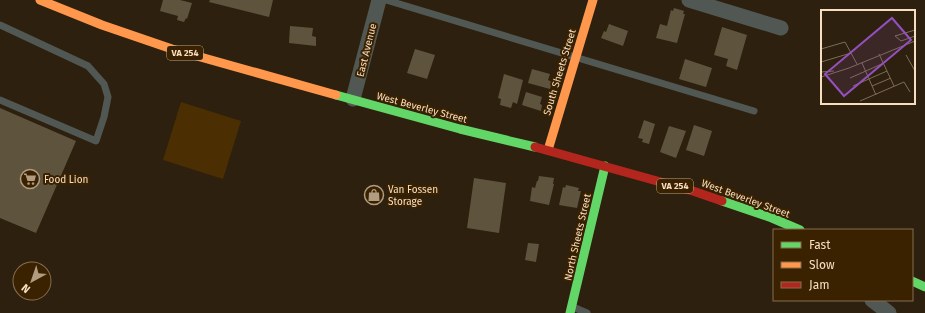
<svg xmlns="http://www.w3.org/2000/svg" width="925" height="313" viewBox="0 0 925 313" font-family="'Fira Sans',sans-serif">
  <rect width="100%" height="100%" fill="#2d200e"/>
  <path fill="#4b2e02" d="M181 102 241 121 223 179 163 160Z"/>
  <path fill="#5e543e" d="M163 0H180L192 3 187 19 186 18 184 22 177 20 178 16 160 11Z
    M210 0H273L269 17 209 2Z
    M674 8 684 11 683 14H685L677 43 656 38 660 24 667 26 671 10 673 11Z
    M609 24 628 31 623 46 601 38 604 31 606 32Z
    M290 26 313 28 312 36 316 37V46L289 43Z
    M722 27 747 35 737 70 726 66 728 59 714 55Z
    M415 49 435 55 427 79 407 73Z
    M685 59 712 68 706 87 679 79Z
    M532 69 550 74 548 80 552 82 550 89 528 83Z
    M504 74 523 80 517 104 513 102 511 108 500 105 501 99 498 98Z
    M526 92 542 97 540 104 542 105 541 111 522 105Z
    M0 108 76 141 36 233 0 218Z
    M644 120 655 124 649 144 642 142 643 139 638 138Z
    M694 125 712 131 704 156 686 150Z
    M669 126 686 131 676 158 660 152Z
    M539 176 554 178 553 184H554L549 205 530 201 532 187 535 188 537 181H538Z
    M474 178 506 183 499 233 467 228Z
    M566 185 579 188 578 191H581L577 208 559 205 563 187 565 188Z
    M528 243 539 244 536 262 525 260Z"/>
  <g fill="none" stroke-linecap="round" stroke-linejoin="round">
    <path stroke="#515854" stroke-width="7" d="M386 0 754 111
      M0 25 88 66 104 84 108 97 104 117 96 141 0 100
      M573 307 587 313"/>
    <path stroke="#515854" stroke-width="15" d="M689 0 781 28
      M353 99 379 0
      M872 300 889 313"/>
    <path stroke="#63d668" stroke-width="9" d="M336 95 460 129 535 147
      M722 201 772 218 800 230
      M912 281 925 287
      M570 313 605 166"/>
    <path stroke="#ff974d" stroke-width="9" d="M40 0 102 25 172 49 336 95
      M548 150 593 0"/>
    <path stroke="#b3261e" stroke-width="9" d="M535 147 693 191 722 201"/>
  </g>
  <defs>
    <g id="supermarket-ring" transform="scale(1)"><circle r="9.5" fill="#3a2201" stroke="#b19c82" stroke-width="1.5"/><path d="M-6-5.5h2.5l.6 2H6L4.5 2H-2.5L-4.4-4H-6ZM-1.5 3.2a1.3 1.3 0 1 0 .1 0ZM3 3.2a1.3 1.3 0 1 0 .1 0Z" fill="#b19c82"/></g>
    <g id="shop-ring" transform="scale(1)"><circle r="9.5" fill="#3a2201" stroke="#b19c82" stroke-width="1.5"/><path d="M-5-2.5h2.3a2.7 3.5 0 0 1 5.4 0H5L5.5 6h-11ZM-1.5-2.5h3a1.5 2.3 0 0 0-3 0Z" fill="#b19c82"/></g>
  </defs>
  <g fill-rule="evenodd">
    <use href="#supermarket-ring" x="30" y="179"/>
    <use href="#shop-ring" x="374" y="195"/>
  </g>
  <g text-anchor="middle" stroke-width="4" stroke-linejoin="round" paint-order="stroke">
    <g fill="#3a2201" stroke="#bfa687" stroke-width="1">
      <rect x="167" y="46" width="36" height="14" rx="3"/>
      <rect x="657" y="179" width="36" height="14" rx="3"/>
    </g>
    <g font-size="9" font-weight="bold" fill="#f8dec1">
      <text x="185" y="56">VA 254</text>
      <text x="675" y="189">VA 254</text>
    </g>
    <g font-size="10" fill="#f8dec1" stroke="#3a2201">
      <text transform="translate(366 50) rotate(-76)" y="4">East Avenue</text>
      <text transform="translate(559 72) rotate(-73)" y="4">South Sheets Street</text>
      <text transform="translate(422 107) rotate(15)" y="4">West Beverley Street</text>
      <text transform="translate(746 198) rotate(20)" y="4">West Beverley Street</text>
      <text transform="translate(577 237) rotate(-77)" y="4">North Sheets Street</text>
    </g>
    <g font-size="10" fill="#f8dec1" stroke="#3a2201" text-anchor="start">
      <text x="44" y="183">Food Lion</text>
      <text x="388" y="193">Van Fossen<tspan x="388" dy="12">Storage</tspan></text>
    </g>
  </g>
  <g transform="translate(821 10)">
    <rect width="94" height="94" fill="#2d200e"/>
    <path fill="none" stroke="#7e6c56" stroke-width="1" d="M94 20 74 26 80 31 94 26M0 39 24 32 36 54M58 44 73 76M85 45 94 61M0 52 30 43M41 53 55 85M0 62 13 61M0 67 28 58 94 31M29 68 63 53M32 76 66 61M51 76 70 68M39 91 83 72 89 82"/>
    <path fill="#9450bf" fill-opacity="0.15" stroke="#9450bf" stroke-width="2" d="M71 8 90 30 23 86 4 64Z"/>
    <rect width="94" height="94" fill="none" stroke="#f8dec1" stroke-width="2"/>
  </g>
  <rect x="773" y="229" width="140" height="72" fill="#3a2201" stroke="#866d4e"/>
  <rect x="781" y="242" width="20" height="6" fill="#63d668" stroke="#866d4e"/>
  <text x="809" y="249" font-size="12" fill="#f8dec1">Fast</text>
  <rect x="781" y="262" width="20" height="6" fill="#ff974d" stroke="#866d4e"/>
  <text x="809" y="269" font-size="12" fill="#f8dec1">Slow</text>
  <rect x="781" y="282" width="20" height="6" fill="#b3261e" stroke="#866d4e"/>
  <text x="809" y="289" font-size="12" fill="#f8dec1">Jam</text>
  <g transform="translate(32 281) rotate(220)"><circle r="19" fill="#3a2201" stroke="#866d4e"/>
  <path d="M0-3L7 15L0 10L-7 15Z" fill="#b19c82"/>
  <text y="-6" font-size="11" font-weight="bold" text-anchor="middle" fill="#f8dec1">N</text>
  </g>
</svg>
